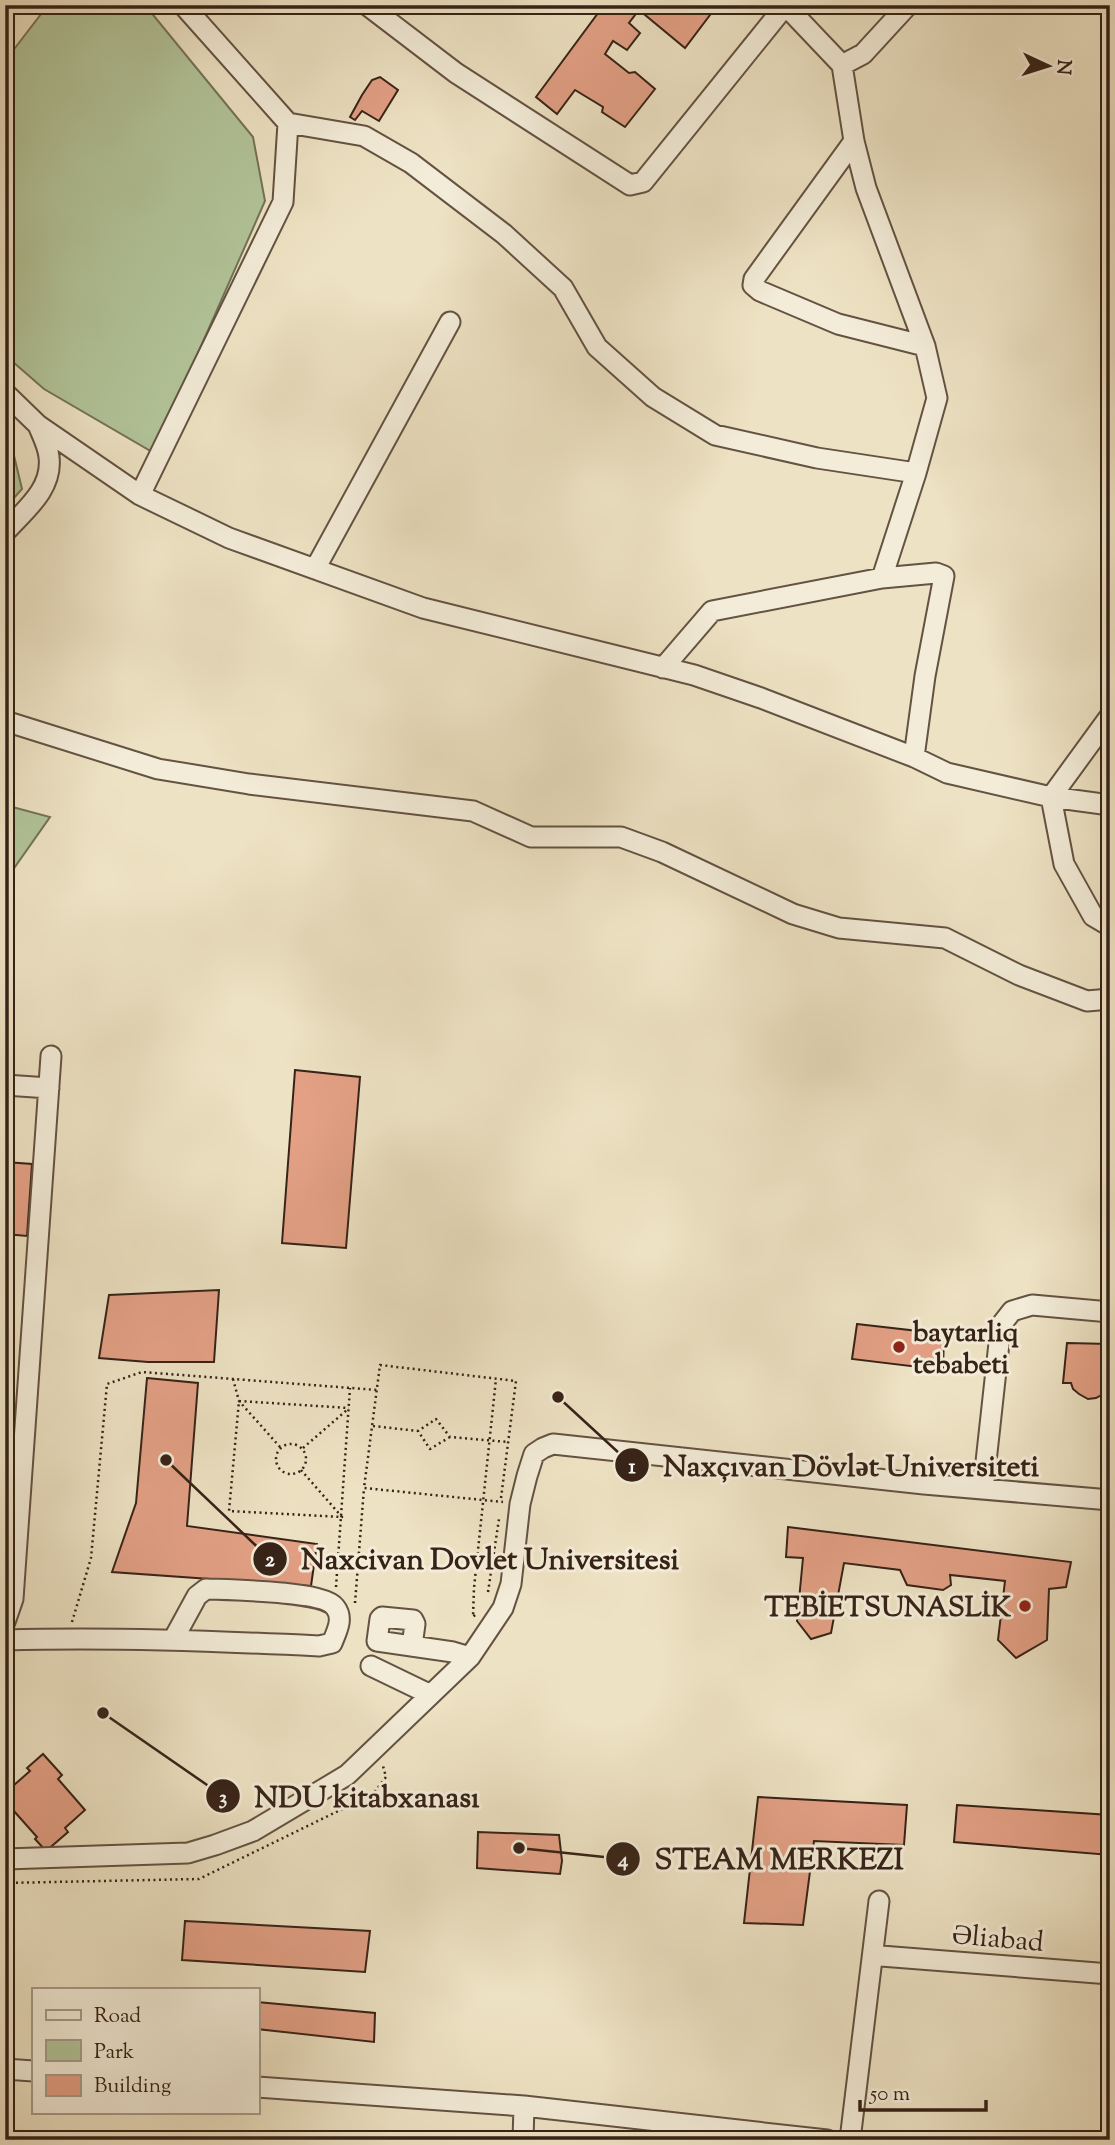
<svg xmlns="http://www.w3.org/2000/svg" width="1115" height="2145" viewBox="0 0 1115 2145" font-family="'Sorts Mill Goudy',serif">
  <rect width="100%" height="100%" fill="#ede2c3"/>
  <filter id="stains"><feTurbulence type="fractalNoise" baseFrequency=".00286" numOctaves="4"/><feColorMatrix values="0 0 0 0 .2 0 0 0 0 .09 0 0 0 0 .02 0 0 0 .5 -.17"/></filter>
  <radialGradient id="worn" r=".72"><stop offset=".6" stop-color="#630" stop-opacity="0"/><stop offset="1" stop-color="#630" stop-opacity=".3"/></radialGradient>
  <path fill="#b2c499" stroke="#747358" stroke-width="2" d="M48 5H145L253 137 265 201 154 453 44 389 5 355V61Z
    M5 435 10 439 22 489 5 508Z
    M5 805 50 817 5 881Z"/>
  <path fill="#e3a085" stroke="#362217" stroke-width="2" d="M604 5 716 7 685 48 639 10 629 23 640 33 627 50 613 41 605 54 629 73 635 72 655 89 625 127 602 112 603 107 575 90 557 114 536 97Z
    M380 77 398 90 379 121 362 111 355 120 350 117 362 95 372 80Z
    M295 1070 360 1077 346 1248 282 1243Z
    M5 1162 32 1164 27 1236 5 1234Z
    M219 1290 214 1362H148L99 1358 109 1295Z
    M857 1324 944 1334 943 1370 852 1359Z
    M1067 1343 1110 1344V1387H1105L1103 1394 1096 1398 1088 1399 1079 1394 1073 1389 1071 1383H1063Z
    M147 1378 198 1383 187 1526 317 1544 311 1586 112 1572 136 1503Z
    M788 1527 1071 1562 1066 1587 1049 1589 1047 1640 1016 1658 998 1640 1005 1581 950 1575 951 1585 943 1590 907 1585 900 1570 844 1563 831 1633 811 1639 797 1621 803 1558 786 1557Z
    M43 1754 62 1775 58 1779 85 1810 65 1828 68 1832 46 1851 35 1839 37 1837 5 1801V1793L30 1771 27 1768Z
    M758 1797 907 1805 904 1845 814 1841 803 1925 744 1923Z
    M957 1805 1110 1815V1855L954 1842Z
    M478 1832 559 1835 562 1861 560 1874 477 1868Z
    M185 1921 370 1931 365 1972 182 1960Z
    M257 2002 375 2013 374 2042 257 2029Z"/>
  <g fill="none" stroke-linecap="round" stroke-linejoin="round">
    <g stroke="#645242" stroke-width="23">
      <path id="minor" d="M183 5 288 123 364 136 411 163 504 234 563 288 597 347 653 397 715 435 817 458 916 473
        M367 5 456 73 630 185 643 182 785 6
        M785 5 842 65 854 141 866 188 925 346 937 398 916 473 882 578
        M842 65 863 54 908 5
        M854 141 754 279 753 285 760 291 838 324 925 346
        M5 393 38 425 140 495 229 538 423 608 694 675 761 698 914 757 947 773 1051 797 1110 805
        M140 495 283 202 288 123
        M5 532C25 510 53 489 49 457 48 446 42 435 38 425
        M315 569 450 322
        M663 668 712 611 882 578 936 573 944 576 925 676 914 757
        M1110 716 1051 797 1064 864 1093 916 1110 926
        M5 721 158 769 249 784 473 811 531 837H621L662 852 793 914 839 928 945 938 1019 975 1087 1001 1110 999
        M5 1085 49 1088
        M983 1489 1001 1325 1012 1311 1032 1305 1110 1312
        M5 1622 13 1599 51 1056
        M5 1640C110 1637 214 1641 319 1646L332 1643C337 1631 344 1618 335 1607 324 1591 229 1590 206 1589L197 1596 173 1640
        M412 1646 415 1624 413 1620 382 1617 380 1619 377 1641 453 1652 470 1657
        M371 1666 429 1694
        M5 1859 188 1853 215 1845 253 1831 347 1775 470 1657 503 1608 511 1584 520 1504 527 1476 534 1454 543 1448 553 1444 924 1484 1110 1500
        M881 1956 1110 1974
        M5 2069 33 2071
        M257 2087 524 2106 523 2140
        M524 2106 827 2140
        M850 2140 879 1901"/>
    </g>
    <path stroke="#362217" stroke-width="2.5" stroke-dasharray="2 3.5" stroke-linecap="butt" d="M233 1379 239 1401 280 1447
      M373 1426 418 1431
      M450 1437 430 1449 418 1431 436 1419 450 1437 508 1442
      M276 1459a15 15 0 1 1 30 0a15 15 0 1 1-30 0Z
      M303 1448 348 1409
      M301 1470 342 1517 229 1511 239 1401 349 1408
      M501 1498 516 1381 380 1365 364 1488 503 1502
      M336 1587 350 1388
      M488 1592 499 1519
      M355 1603 364 1488
      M475 1615 473 1617 474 1588 496 1379
      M72 1622 91 1558 107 1384 142 1372 377 1390
      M5 1883 199 1879 373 1794 386 1777 383 1766"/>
    <use href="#minor" stroke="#f3ecd8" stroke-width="19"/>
  </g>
  <g fill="#8f2418" stroke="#f3ecd8" stroke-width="2.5">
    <circle cx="899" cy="1347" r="7"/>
    <circle cx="1025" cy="1606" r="7"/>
  </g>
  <g text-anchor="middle" stroke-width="6" stroke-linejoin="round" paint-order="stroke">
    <g font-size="28" font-weight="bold" fill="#362217" stroke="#f3ecd8" text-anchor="start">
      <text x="913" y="1341">baytarliq<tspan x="913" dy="32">tebabeti</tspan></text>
      <text x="1011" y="1616" text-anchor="end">TEBİETSUNASLİK</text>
    </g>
    <g font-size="28" fill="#362217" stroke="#f3ecd8">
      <text transform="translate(998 1937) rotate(5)" y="10">Əliabad</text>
    </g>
  </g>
  <path fill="none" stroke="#362217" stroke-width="2.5" d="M558 1397L632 1465M166 1460L270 1559M103 1713L223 1796M519 1848L623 1859"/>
  <g fill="#362217" stroke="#f3ecd8" stroke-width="2.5">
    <circle cx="558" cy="1397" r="7"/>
    <circle cx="166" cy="1460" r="7"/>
    <circle cx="103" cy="1713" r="7"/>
    <circle cx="519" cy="1848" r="7"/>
    <circle cx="632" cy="1465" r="18"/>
    <circle cx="270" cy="1559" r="18"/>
    <circle cx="223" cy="1796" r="18"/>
    <circle cx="623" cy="1859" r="18"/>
  </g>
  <g font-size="21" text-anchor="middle" font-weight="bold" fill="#fff">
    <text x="632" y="1473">1</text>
    <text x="270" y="1566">2</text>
    <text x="223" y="1804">3</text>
    <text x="623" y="1866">4</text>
  </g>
  <g font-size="30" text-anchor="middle" font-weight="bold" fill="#362217" stroke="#f3ecd8" stroke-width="6" stroke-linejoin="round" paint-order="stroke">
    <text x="851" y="1476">Naxçıvan Dövlət Universiteti</text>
    <text x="490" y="1569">Naxcivan Dovlet Universitesi</text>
    <text x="367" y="1807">NDU kitabxanası</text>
    <text x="779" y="1869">STEAM MERKEZI</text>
  </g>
  <rect width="1115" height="2145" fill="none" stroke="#ede2c3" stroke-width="28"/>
  <rect x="7" y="7" width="1101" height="2131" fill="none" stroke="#362217" stroke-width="3.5"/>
  <rect x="14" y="14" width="1087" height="2117" fill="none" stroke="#362217" stroke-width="2"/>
  <rect x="32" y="1988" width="228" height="126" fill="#f3ecd8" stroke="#a79b8b" stroke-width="2"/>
  <rect x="46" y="2010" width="35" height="10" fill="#f3ecd8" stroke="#a79b8b" stroke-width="2"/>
  <text x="94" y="2022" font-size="21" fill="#362217">Road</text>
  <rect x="46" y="2040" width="35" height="21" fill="#b2c499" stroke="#a79b8b" stroke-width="2"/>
  <text x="94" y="2058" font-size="21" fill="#362217">Park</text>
  <rect x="46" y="2075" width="35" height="21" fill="#e3a085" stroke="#a79b8b" stroke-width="2"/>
  <text x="94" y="2092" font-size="21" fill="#362217">Building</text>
  <g transform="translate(1048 66) rotate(94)" stroke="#f3ecd8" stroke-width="5" paint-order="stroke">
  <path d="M0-5L12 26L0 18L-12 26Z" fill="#362217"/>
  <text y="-10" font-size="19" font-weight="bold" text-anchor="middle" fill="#362217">N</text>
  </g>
  <path d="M860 2100v10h126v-10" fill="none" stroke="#362217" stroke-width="3.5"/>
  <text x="870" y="2100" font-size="21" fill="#362217" stroke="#f3ecd8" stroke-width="5" paint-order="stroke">50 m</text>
  <rect width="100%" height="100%" filter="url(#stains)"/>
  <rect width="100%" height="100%" fill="url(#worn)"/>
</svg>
